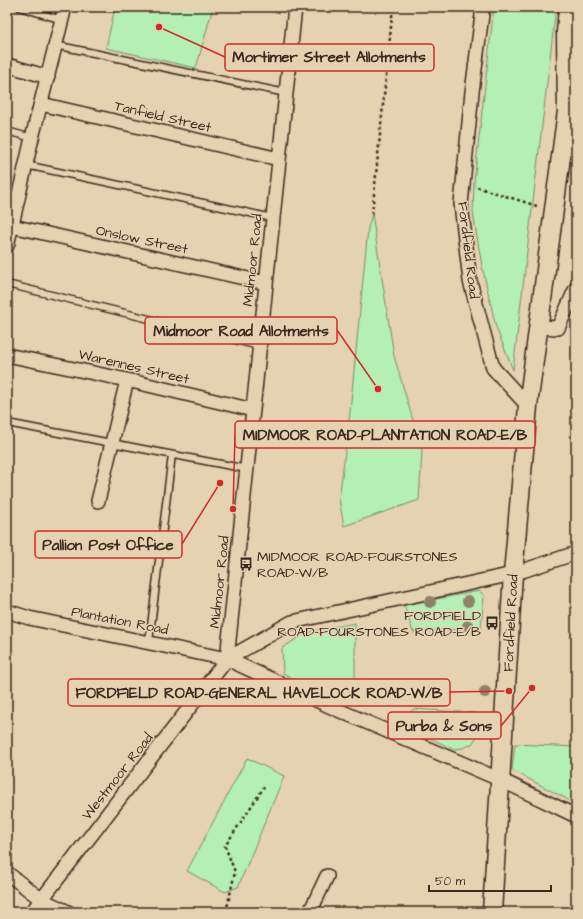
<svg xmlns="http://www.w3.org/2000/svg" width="583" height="919" viewBox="0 0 583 919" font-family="'Architects Daughter',sans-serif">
  <rect width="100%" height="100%" fill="#e5d2b0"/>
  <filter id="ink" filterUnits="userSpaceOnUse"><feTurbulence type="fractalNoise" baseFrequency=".025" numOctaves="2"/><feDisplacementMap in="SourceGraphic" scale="8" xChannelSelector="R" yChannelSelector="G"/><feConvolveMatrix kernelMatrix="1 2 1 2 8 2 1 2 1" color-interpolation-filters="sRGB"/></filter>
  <g filter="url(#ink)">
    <path fill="#b4efb4" stroke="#788c69" d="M115 7H213L196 68 106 48Z
      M494 7H556L513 370 496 327 482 266 473 213 474 182Z
      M372 214 394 356 422 451 419 500 344 526 339 499 349 422 368 228Z
      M479 591 484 595 481 628 413 632 404 605Z
      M355 623V700L320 692 283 673 282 648 306 633Z
      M413 709 476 713V738L472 744 463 748 453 749 403 725Z
      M515 744 576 747V804L512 770Z
      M247 758 284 776 238 887 225 892 187 871Z"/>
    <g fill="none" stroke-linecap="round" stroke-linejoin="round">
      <g stroke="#3b2a1e" stroke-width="9">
        <path id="lane" d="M19 7 62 20
          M55 45 286 93
          M7 131 32 138
          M26 165 273 218
          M7 284 259 346
          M7 423 247 469
          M149 642 172 455"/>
      </g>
      <g stroke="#3b2a1e" stroke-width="16">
        <path id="street" d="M483 7 472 92 461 204 470 281 493 368 528 406
          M7 65 48 77
          M41 104 279 159
          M12 226 266 283
          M7 246 32 138 65 7
          M539 327 558 328 576 288
          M7 355 127 380 253 410
          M98 501 127 380
          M7 611 29 618 227 659 338 710 501 780 576 816
          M227 659 295 7
          M7 873 42 900 68 912
          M32 912 227 659 292 622 513 574 576 553
          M310 912 327 876"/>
      </g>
      <g stroke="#3b2a1e" stroke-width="21">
        <path id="secondary" d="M492 912 513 574 528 406 567 111 566 32 568 7"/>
      </g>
      <path stroke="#3b2a1e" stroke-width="2.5" stroke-dasharray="3 3" stroke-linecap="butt" d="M477 187 537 206
        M372 214 393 7
        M226 912 235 872 225 846 264 787"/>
      <use href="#lane" stroke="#e5d2b0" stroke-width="6"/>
      <use href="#street" stroke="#e5d2b0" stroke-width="13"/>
      <use href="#secondary" stroke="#e5d2b0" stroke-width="18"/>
    </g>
    <g fill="#8e8168">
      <circle cx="468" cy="601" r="6"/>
      <circle cx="430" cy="602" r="6"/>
      <circle cx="468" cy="626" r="6"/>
      <circle cx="485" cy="692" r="6"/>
    </g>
  </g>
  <defs>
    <g id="bus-bare" transform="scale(1.08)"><path d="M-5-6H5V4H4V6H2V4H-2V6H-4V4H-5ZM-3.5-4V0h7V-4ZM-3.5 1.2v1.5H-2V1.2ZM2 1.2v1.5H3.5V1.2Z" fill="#3b2a1e" stroke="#e5d2b0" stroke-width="2.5" paint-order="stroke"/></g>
  </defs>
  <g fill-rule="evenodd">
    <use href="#bus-bare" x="246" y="564"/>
    <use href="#bus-bare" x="492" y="623"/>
  </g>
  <g text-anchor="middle" stroke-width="3" stroke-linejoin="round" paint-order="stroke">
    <g font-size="14" fill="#3b2a1e" stroke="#e5d2b0">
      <text transform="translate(163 116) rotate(13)" y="5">Tanfield Street</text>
      <text transform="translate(142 239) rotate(12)" y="5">Onslow Street</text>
      <text transform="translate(469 250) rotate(83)" y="5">Fordfield Road</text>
      <text transform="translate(252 260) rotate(-84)" y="5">Midmoor Road</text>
      <text transform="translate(134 366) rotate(13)" y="5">Warennes Street</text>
      <text transform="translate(219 582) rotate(-84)" y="5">Midmoor Road</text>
      <text transform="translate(120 620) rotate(11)" y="5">Plantation Road</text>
      <text transform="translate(510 623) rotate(-87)" y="5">Fordfield Road</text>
      <text transform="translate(117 776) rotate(-52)" y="5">Westmoor Road</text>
    </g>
    <g font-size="14" fill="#3b2a1e" stroke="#e5d2b0" text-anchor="start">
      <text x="257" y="561">MIDMOOR ROAD-FOURSTONES<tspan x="257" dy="16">ROAD-W/B</tspan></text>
      <text x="481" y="620" text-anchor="end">FORDFIELD<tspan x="481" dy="16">ROAD-FOURSTONES ROAD-E/B</tspan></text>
    </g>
  </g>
  <path fill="none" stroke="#d62828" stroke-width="1.5" d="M159 27L225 57M378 389L337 330M233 509L235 435M220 483L182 544M509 691L450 692M532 688L501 726"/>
  <g fill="#d62828" stroke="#e5d2b0" stroke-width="1.5">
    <circle cx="159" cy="27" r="4"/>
    <circle cx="378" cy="389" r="4"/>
    <circle cx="233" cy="509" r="4"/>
    <circle cx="220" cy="483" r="4"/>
    <circle cx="509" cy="691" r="4"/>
    <circle cx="532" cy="688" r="4"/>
  </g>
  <g fill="#e5d2b0" stroke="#d62828" stroke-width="1.5">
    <rect x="225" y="44" width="209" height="27" rx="4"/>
    <rect x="145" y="317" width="192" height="27" rx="4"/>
    <rect x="235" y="421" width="300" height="27" rx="4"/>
    <rect x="35" y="531" width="147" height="27" rx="4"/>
    <rect x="68" y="679" width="382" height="27" rx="4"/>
    <rect x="388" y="712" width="113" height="27" rx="4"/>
  </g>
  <g font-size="15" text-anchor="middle" font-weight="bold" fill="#3b2a1e">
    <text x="329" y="62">Mortimer Street Allotments</text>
    <text x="241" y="336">Midmoor Road Allotments</text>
    <text x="385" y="440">MIDMOOR ROAD-PLANTATION ROAD-E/B</text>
    <text x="108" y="550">Pallion Post Office</text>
    <text x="259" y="698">FORDFIELD ROAD-GENERAL HAVELOCK ROAD-W/B</text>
    <text x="444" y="731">Purba &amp; Sons</text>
  </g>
  <rect width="583" height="919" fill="none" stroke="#e5d2b0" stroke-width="24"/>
  <rect x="12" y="12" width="559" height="895" fill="none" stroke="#3b2a1e" stroke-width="1.5" filter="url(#ink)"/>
  <path d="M429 885v6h122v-6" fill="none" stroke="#3b2a1e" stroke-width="2"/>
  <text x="435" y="885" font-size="12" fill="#3b2a1e" stroke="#e5d2b0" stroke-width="3" paint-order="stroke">50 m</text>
</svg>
